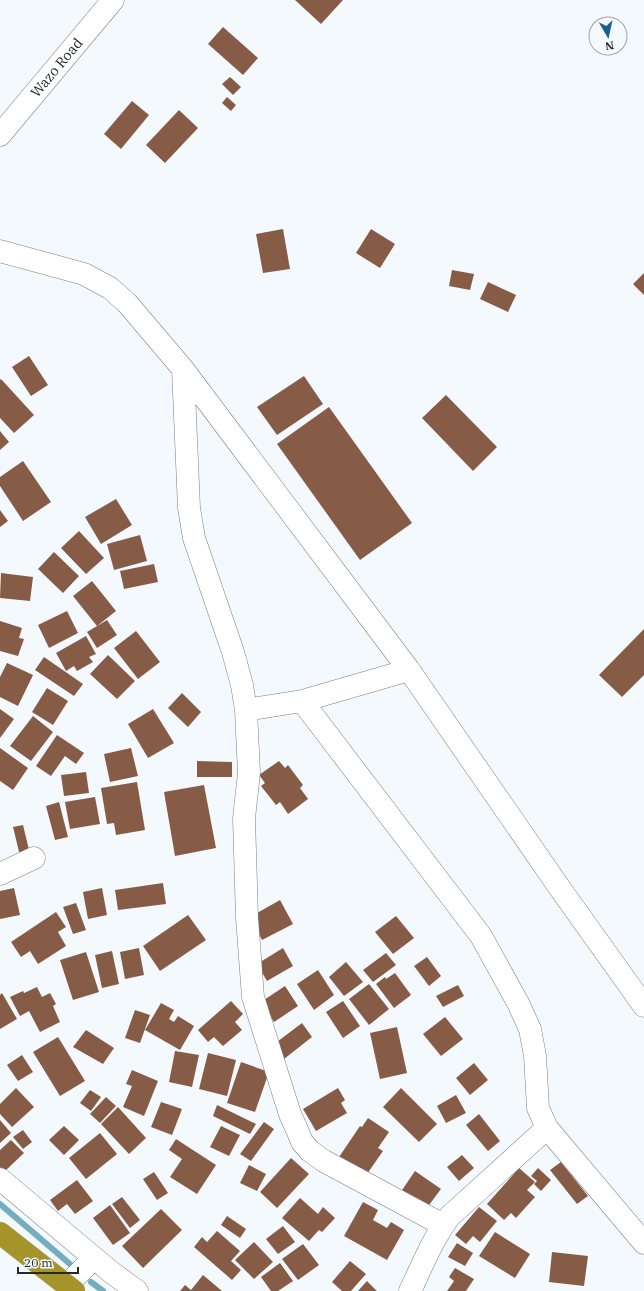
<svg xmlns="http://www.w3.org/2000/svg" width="644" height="1291" viewBox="0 0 644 1291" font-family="'IBM Plex Serif',serif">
  <rect width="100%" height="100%" fill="#f4f9fd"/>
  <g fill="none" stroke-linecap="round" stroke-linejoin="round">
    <path stroke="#73adbe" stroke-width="6" d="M0 1204 70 1264
      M91 1282 103 1291"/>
  </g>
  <path fill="#875c47" d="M295 0H343L321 24Z
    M223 27 258 58 243 75 208 44Z
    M230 77 241 87 233 95 222 84Z
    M227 97 236 105 231 111 222 103Z
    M132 101 149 115 121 149 104 134Z
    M179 110 198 128 165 163 146 145Z
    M283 229 290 269 263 273 256 234Z
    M371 229 395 244 380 268 356 253Z
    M452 270 474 274 470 290 449 286Z
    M644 273V295L633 284Z
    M488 282 516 295 508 312 480 299Z
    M29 356 48 385 31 396 12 367Z
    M304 376 323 404 277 435 257 407Z
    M1 379 34 415 14 433 0 418V380Z
    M446 395 497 447 473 471 422 418Z
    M329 407 412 523 360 560 277 444Z
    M0 431 9 442 0 450Z
    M23 461 51 502 23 521 0 486V477Z
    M116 499 132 525 101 544 85 517Z
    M0 510 8 521 0 527Z
    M79 531 104 558 86 574 61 548Z
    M140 535 147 561 114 570 107 544Z
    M54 552 79 576 63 593 38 569Z
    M154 564 158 582 124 589 120 571Z
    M1 573 33 577 30 601 0 598Z
    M92 581 116 611 97 626 73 596Z
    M67 611 78 633 49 648 38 625Z
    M107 620 117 635 97 648 87 632Z
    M0 621 22 628 19 638 24 639 18 656 0 651Z
    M644 629V675L622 697 599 675Z
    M136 631 160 662 138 679 114 648Z
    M86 636 96 654 89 657 93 662 77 671 74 666 66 671 56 653Z
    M108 655 135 681 117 699 90 674Z
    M44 657 83 684 74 696 35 670Z
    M7 663 33 675 18 706 0 697V677Z
    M47 688 68 701 53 725 32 712Z
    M182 693 201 712 188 727 168 708Z
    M0 709 14 719 0 738Z
    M153 709 174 743 148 758 128 724Z
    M33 716 53 732 31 761 10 746Z
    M57 735 84 753 76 764 65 756 51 776 36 766Z
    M0 748 28 768 13 790 0 781Z
    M131 748 138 776 110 782 104 754Z
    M197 761 232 762V777H197Z
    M279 761 285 768 288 765 303 785 300 788 308 799 288 814 280 802 276 805 261 786 265 783 259 775Z
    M86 772 89 793 64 796 61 775Z
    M137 782 145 830 116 835 114 823 107 824 101 788Z
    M204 785 216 848 175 856 164 792Z
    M95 797 100 824 70 829 65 802Z
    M59 802 68 837 55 840 46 806Z
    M23 825 30 854 20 856 13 827Z
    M163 883 166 904 118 910 115 890Z
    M14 888 20 915 0 919V891Z
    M102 888 107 915 88 919 83 892Z
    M280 900 293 924 262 940 250 917Z
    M76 903 86 930 73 934 63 907Z
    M56 912 66 927 58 932 66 946 38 964 30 951 21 957 11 942Z
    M188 915 206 940 160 971 143 946Z
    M396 916 414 938 393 954 375 932Z
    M139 948 144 975 125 979 120 952Z
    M283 948 293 966 267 981 257 964Z
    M112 951 119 984 102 988 95 955Z
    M86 952 99 992 73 1000 60 960Z
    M386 953 396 965 373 982 363 970Z
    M427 957 441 976 429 986 414 966Z
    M346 962 363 982 344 996 329 977Z
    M318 970 334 995 314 1010 297 984Z
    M395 973 411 995 394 1008 376 984 385 977 386 979Z
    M369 984 389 1009 369 1025 349 999Z
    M458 985 464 996 443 1007 436 996Z
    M285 986 298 1006 274 1022 261 1002Z
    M37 987 42 997 50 993 56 1004 53 1006 60 1022 40 1032 29 1011 20 1016 10 997 23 991 24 993Z
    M2 993 17 1019 0 1029V995Z
    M231 1001 243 1014 235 1022 242 1030 223 1046 214 1037 208 1042 198 1030Z
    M343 1001 360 1026 343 1038 326 1012Z
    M161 1003 174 1010 169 1019 174 1022 178 1016 194 1026 180 1050 145 1030Z
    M135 1010 150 1015 140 1043 125 1038Z
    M445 1017 463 1039 441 1056 423 1034Z
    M302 1023 312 1037 284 1059 273 1045Z
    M397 1027 407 1073 380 1079 370 1033Z
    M86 1030 114 1048 103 1064 73 1047Z
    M58 1037 85 1081 60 1096 33 1052Z
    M175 1051 199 1055 192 1087 169 1082Z
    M208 1053 236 1060 227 1096 199 1089Z
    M22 1055 33 1072 18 1081 7 1065Z
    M241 1062 269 1072 255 1112 227 1103Z
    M474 1063 488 1080 470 1095 456 1078Z
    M132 1070 158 1081 144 1116 123 1107 132 1086 126 1084Z
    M16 1088 34 1107 12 1127 0 1114V1104Z
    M338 1088 345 1100 341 1103 347 1113 316 1131 303 1109Z
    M401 1088 437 1124 419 1142 383 1107Z
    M90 1090 101 1097 91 1111 80 1103Z
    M456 1095 466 1113 446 1123 437 1106Z
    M106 1097 116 1106 100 1123 90 1114Z
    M161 1102 182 1109 172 1135 151 1127Z
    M217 1105 256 1124 250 1134 213 1116Z
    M118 1107 146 1138 129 1154 101 1124Z
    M479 1114 500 1141 488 1151 466 1125Z
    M368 1118 389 1132 378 1148 383 1151 367 1174 337 1160 360 1126 362 1127Z
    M0 1120 11 1133 0 1143Z
    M264 1122 274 1129 251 1161 240 1154Z
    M64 1126 79 1140 64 1155 49 1140Z
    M221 1126 240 1135 229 1156 210 1147Z
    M23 1130 32 1142 23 1149 13 1137Z
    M100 1133 117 1154 86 1179 69 1158Z
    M176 1139 216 1165 197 1194 170 1177 182 1159 169 1150Z
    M11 1140 24 1153 4 1172 0 1167V1150Z
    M462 1155 474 1168 459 1181 447 1167Z
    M291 1158 309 1174 277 1208 260 1192Z
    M561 1162 588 1196 577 1204 550 1170Z
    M249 1165 266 1174 257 1191 240 1183Z
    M519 1168 535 1182 527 1190 535 1197 516 1218 511 1213 504 1220 487 1204Z
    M538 1168 551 1180 541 1191 534 1184 537 1181 531 1176Z
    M415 1171 441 1189 423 1213 398 1196Z
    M154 1172 168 1193 157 1200 143 1179Z
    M77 1180 93 1201 75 1214 67 1204 58 1211 50 1200Z
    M122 1197 140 1220 130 1228 112 1204Z
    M300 1198 318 1214 323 1207 335 1218 322 1232 319 1230 309 1241 282 1218Z
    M363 1202 378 1210 373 1220 387 1228 391 1222 404 1230 387 1260 344 1236Z
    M110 1205 130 1233 113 1245 93 1218Z
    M479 1207 497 1221 480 1242 473 1236 466 1244 455 1235Z
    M161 1209 182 1230 143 1268 122 1246Z
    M227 1216 246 1229 240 1238 221 1225Z
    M283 1226 295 1242 278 1254 266 1239Z
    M217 1231 240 1251 231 1261 241 1270 232 1280 194 1247 202 1237 207 1242Z
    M495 1232 530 1254 515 1278 479 1256Z
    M254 1242 273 1262 254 1279 235 1260Z
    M457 1243 473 1253 465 1266 448 1257Z
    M303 1244 319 1265 298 1280 282 1259Z
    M552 1252 588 1256 584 1286 549 1282Z
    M350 1261 366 1274 351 1291H342L332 1282Z
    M280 1263 293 1281 278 1291H271L261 1277Z
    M455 1268 474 1279 466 1291H447L454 1281 449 1277Z
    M203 1275 222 1291H180L185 1285 191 1290Z
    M367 1281 377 1291H358Z"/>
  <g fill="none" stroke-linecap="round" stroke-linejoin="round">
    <g stroke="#7a7e82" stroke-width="23">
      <path id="street" d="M0 251 84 274 110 288 127 303 183 369 409 670 559 887 644 1006
        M183 369 189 508 194 538 233 652 242 685 246 710 249 773 244 818 247 918 253 997 290 1114 298 1132 302 1142 310 1151 324 1161 443 1225
        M302 701 481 936 518 1003 530 1029 535 1056 538 1108 547 1128 644 1243
        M246 710 302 701 409 670
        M0 874 34 858
        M0 1179 111 1272 137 1291
        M67 1285 94 1258
        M410 1291C422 1266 433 1238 450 1216L547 1128"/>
    </g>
    <g stroke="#7a7e82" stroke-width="23">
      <g id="secondary">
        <path id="s1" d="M0 135 113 0"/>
      </g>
    </g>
    <g stroke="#d4d4d4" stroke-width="23">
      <path id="highway" d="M0 1233 74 1291"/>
    </g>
    <use href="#street" stroke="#fff" stroke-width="22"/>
    <use href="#secondary" stroke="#fff" stroke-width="22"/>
    <use href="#highway" stroke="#a49429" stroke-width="22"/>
  </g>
  <g text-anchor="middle" stroke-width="4" stroke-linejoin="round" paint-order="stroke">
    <g font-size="14" fill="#262829" stroke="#f4f9fd">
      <text dy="5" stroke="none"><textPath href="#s1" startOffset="88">Wazo Road</textPath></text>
    </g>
  </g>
  <g transform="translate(608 36) rotate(171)"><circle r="19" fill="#f4f9fd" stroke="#a2a5a8"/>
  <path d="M0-3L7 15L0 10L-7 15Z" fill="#195f93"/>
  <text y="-6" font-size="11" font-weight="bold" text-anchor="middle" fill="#262829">N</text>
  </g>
  <path d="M18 1267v6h60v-6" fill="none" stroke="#262829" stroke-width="2"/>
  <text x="24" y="1267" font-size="12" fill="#262829" stroke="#f4f9fd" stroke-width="3" paint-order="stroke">20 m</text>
</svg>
